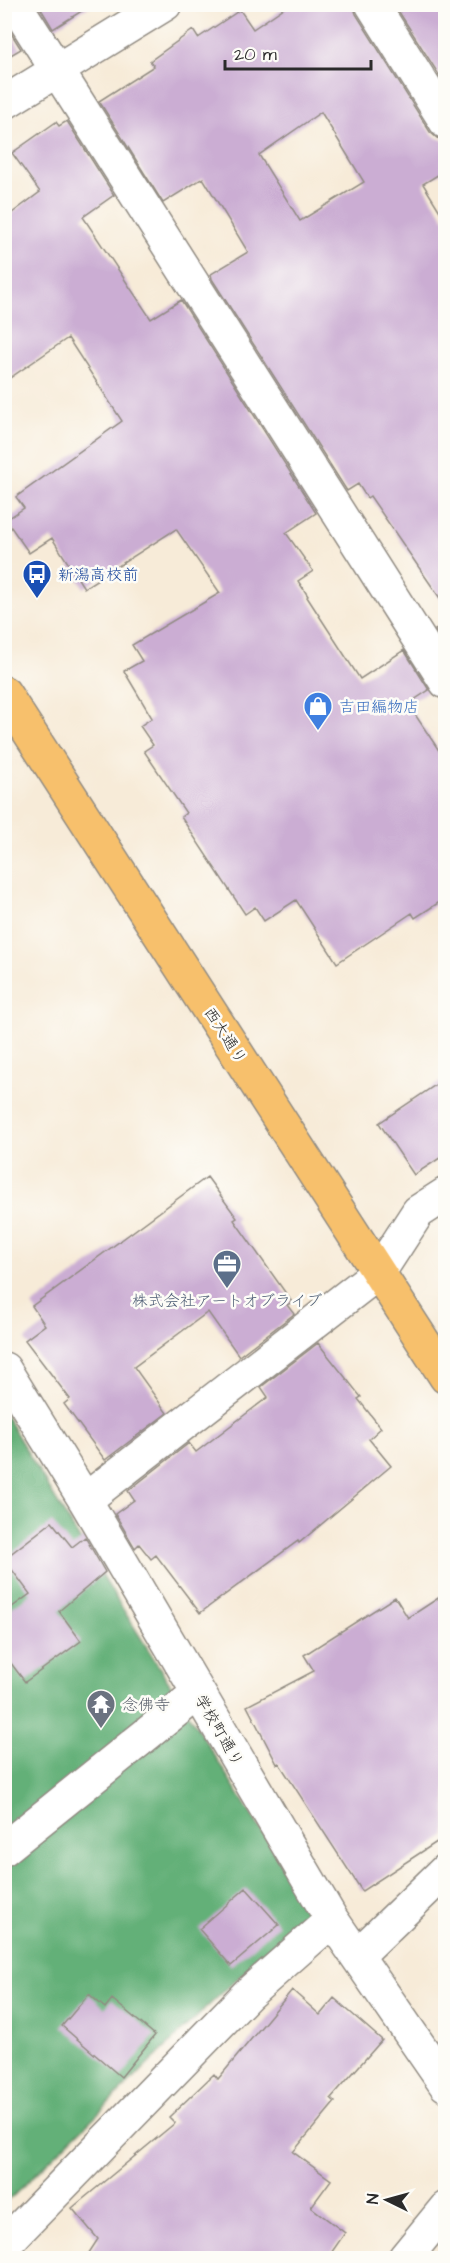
<svg xmlns="http://www.w3.org/2000/svg" width="450" height="2263" viewBox="0 0 450 2263" font-family="'Architects Daughter','Klee One',sans-serif">
  <rect width="100%" height="100%" fill="#fdfcf7"/>
  <filter id="ink" filterUnits="userSpaceOnUse"><feTurbulence type="fractalNoise" baseFrequency=".0167" numOctaves="2"/><feDisplacementMap in="SourceGraphic" scale="12" xChannelSelector="R" yChannelSelector="G"/><feConvolveMatrix kernelMatrix="1 2 1 2 8 2 1 2 1" color-interpolation-filters="sRGB"/></filter>
  <filter id="wash" filterUnits="userSpaceOnUse"><feTurbulence type="fractalNoise" baseFrequency=".008" numOctaves="4" result="noise"/><feDisplacementMap in="SourceGraphic" scale="24" xChannelSelector="R" yChannelSelector="G"/><feGaussianBlur stdDeviation="1.35" result="paint"/><feColorMatrix in="noise" values="0 0 0 0 0 0 0 0 0 0 0 0 0 0 0 0 0 1.4 0 .05"/><feComposite in="paint" operator="in"/></filter>
  <g filter="url(#wash)">
    <rect width="100%" height="100%" fill="#f7ebd8"/>
    <path fill="#64b078" stroke="#486e52" stroke-width="1.5" d="M4 1413 86 1550 311 1910 205 2009 5 2204Z"/>
    <g id="blocks">
      <path fill="#cbadd3" fill-rule="evenodd" d="M38 4H93L53 29Z
        M290 4H353L356 14 430 132 437 138 446 141V170L423 184 446 221V607L370 496 367 498 358 484 347 491 212 279 211 274 248 252 203 178 163 203 99 101 154 66 150 61 193 30 198 38 240 10 253 29ZM321 112 364 182 300 221 259 155Z
        M394 4H446V86Z
        M4 22 21 49 4 59Z
        M67 121 114 195 83 217 151 319 181 300 316 513 286 533 313 571 298 581 308 596 307 597 360 679 404 650 429 690 408 704 446 761V898L415 918 412 913 337 963 296 900 264 921 255 907 245 914 181 817 186 813 144 751 153 745 140 726 152 718 124 671 142 661 132 645 220 593 176 529 84 588 52 538 29 553 6 520 24 508 16 497 122 421 68 338 4 382V219L40 192 12 153 56 122 59 126Z
        M446 623V646L435 630Z
        M446 1078V1154L414 1175 379 1123Z
        M207 1177 237 1218 234 1220 292 1302 287 1305 294 1314 239 1356 208 1312 134 1367 167 1413 105 1460 64 1404 70 1399 25 1340 45 1325 32 1306Z
        M318 1343 361 1397 358 1399 381 1428 369 1439 391 1466 299 1543 298 1541 200 1613 156 1555 151 1559 139 1544 135 1548 115 1514 134 1500 128 1491 189 1443 196 1452 268 1397 261 1387Z
        M52 1522 72 1547 85 1537 105 1572 59 1611 81 1641 25 1682 4 1654V1613L30 1594 4 1559Z
        M446 1593V1836L362 1891 279 1763 277 1764 247 1706 314 1671 304 1655 395 1597 408 1618Z
        M246 1888 279 1925 231 1966 199 1929Z
        M292 1990 320 2015 334 1998 382 2040 331 2098 335 2102 293 2152 331 2180 311 2207 345 2233 327 2259H85L98 2239 72 2208 175 2123 169 2117 214 2074 218 2079Z
        M89 1994 105 2008 112 1999 155 2035 121 2077 62 2026Z"/>
    </g>
  </g>
  <g filter="url(#ink)">
    <use href="#blocks" fill-opacity="0" stroke="#918b82" stroke-width="1.5"/>
    <g fill="none" stroke-linecap="round" stroke-linejoin="round">
      <g stroke="#918b82" stroke-width="36">
        <path id="minor" d="M15 4 446 682
          M372 4 446 122
          M4 103 165 4
          M4 1369 85 1500 332 1920 446 2085
          M85 1500 379 1272 418 1212 446 1194
          M4 1849 198 1693
          M357 1956 446 1870
          M4 2245 248 1994 332 1920
          M405 2258 446 2208"/>
      </g>
      <g stroke="#918b82" stroke-width="36">
        <path id="highway" d="M4 693 446 1377"/>
      </g>
      <use href="#minor" stroke="#fff" stroke-width="33"/>
      <use href="#highway" stroke="#f7c06c" stroke-width="33"/>
    </g>
  </g>
  <defs>
    <g id="bus-pin" transform="scale(1.5)"><path d="M0 17L-7.5 6A9.5 9.5 0 1 1 7.5 6Z" fill="#1a4fb4" stroke="#fdfcf7"/><path d="M-5-6H5V4H4V6H2V4H-2V6H-4V4H-5ZM-3.5-4V0h7V-4ZM-3.5 1.2v1.5H-2V1.2ZM2 1.2v1.5H3.5V1.2Z" fill="#fff"/></g>
    <g id="shop-pin" transform="scale(1.5)"><path d="M0 17L-7.5 6A9.5 9.5 0 1 1 7.5 6Z" fill="#3f7fe0" stroke="#fdfcf7"/><path d="M-5-2.5h2.3a2.7 3.5 0 0 1 5.4 0H5L5.5 6h-11ZM-1.5-2.5h3a1.5 2.3 0 0 0-3 0Z" fill="#fff"/></g>
    <g id="office-pin" transform="scale(1.5)"><path d="M0 17L-7.5 6A9.5 9.5 0 1 1 7.5 6Z" fill="#5c6f8a" stroke="#fdfcf7"/><path d="M-6-3h4V-5.5h4V-3h4V5H-6ZM-1-4.5V-3h2v-1.5ZM-6 0V1H6V0Z" fill="#fff"/></g>
    <g id="temple-pin" transform="scale(1.5)"><path d="M0 17L-7.5 6A9.5 9.5 0 1 1 7.5 6Z" fill="#6b7280" stroke="#fdfcf7"/><path d="M0-6L5-2H3V0L6.5 2.5H4V6H1.5V3h-3V6H-4V2.5H-6.5L-3 0V-2H-5Z" fill="#fff"/></g>
  </defs>
  <g fill-rule="evenodd">
    <use href="#bus-pin" x="37" y="574"/>
    <use href="#shop-pin" x="318" y="706"/>
    <use href="#office-pin" x="227" y="1264"/>
    <use href="#temple-pin" x="101" y="1704"/>
  </g>
  <g text-anchor="middle" stroke-width="5" stroke-linejoin="round" paint-order="stroke">
    <g font-size="16" fill="#164399" stroke="#fdfcf7" text-anchor="start">
      <text x="58" y="580">新潟高校前</text>
    </g>
    <g font-size="16" fill="#366cbe" stroke="#fdfcf7" text-anchor="start">
      <text x="339" y="712">吉田編物店</text>
    </g>
    <g font-size="16" fill="#2b2b2b" stroke="#fdfcf7">
      <text transform="translate(226 1035) rotate(57)" y="6">西大通り</text>
      <text transform="translate(220 1730) rotate(60)" y="6">学校町通り</text>
    </g>
    <g font-size="16" fill="#4e5e75" stroke="#fdfcf7">
      <text x="227" y="1306">株式会社アートオブライブ</text>
    </g>
    <g font-size="16" fill="#5b616d" stroke="#fdfcf7" text-anchor="start">
      <text x="122" y="1710">念佛寺</text>
    </g>
  </g>
  <rect width="450" height="2263" fill="none" stroke="#fdfcf7" stroke-width="24"/>
  <g transform="translate(387 2200) rotate(275)" stroke="#fdfcf7" stroke-width="4.5" paint-order="stroke">
  <path d="M0-4.5L10 22L0 15L-10 22Z" fill="#2b2b2b"/>
  <text y="-9" font-size="16" font-weight="bold" text-anchor="middle" fill="#2b2b2b">N</text>
  </g>
  <path d="M225 60v9h146v-9" fill="none" stroke="#2b2b2b" stroke-width="3"/>
  <text x="234" y="60" font-size="18" fill="#2b2b2b" stroke="#fdfcf7" stroke-width="4.5" paint-order="stroke">20 m</text>
</svg>
